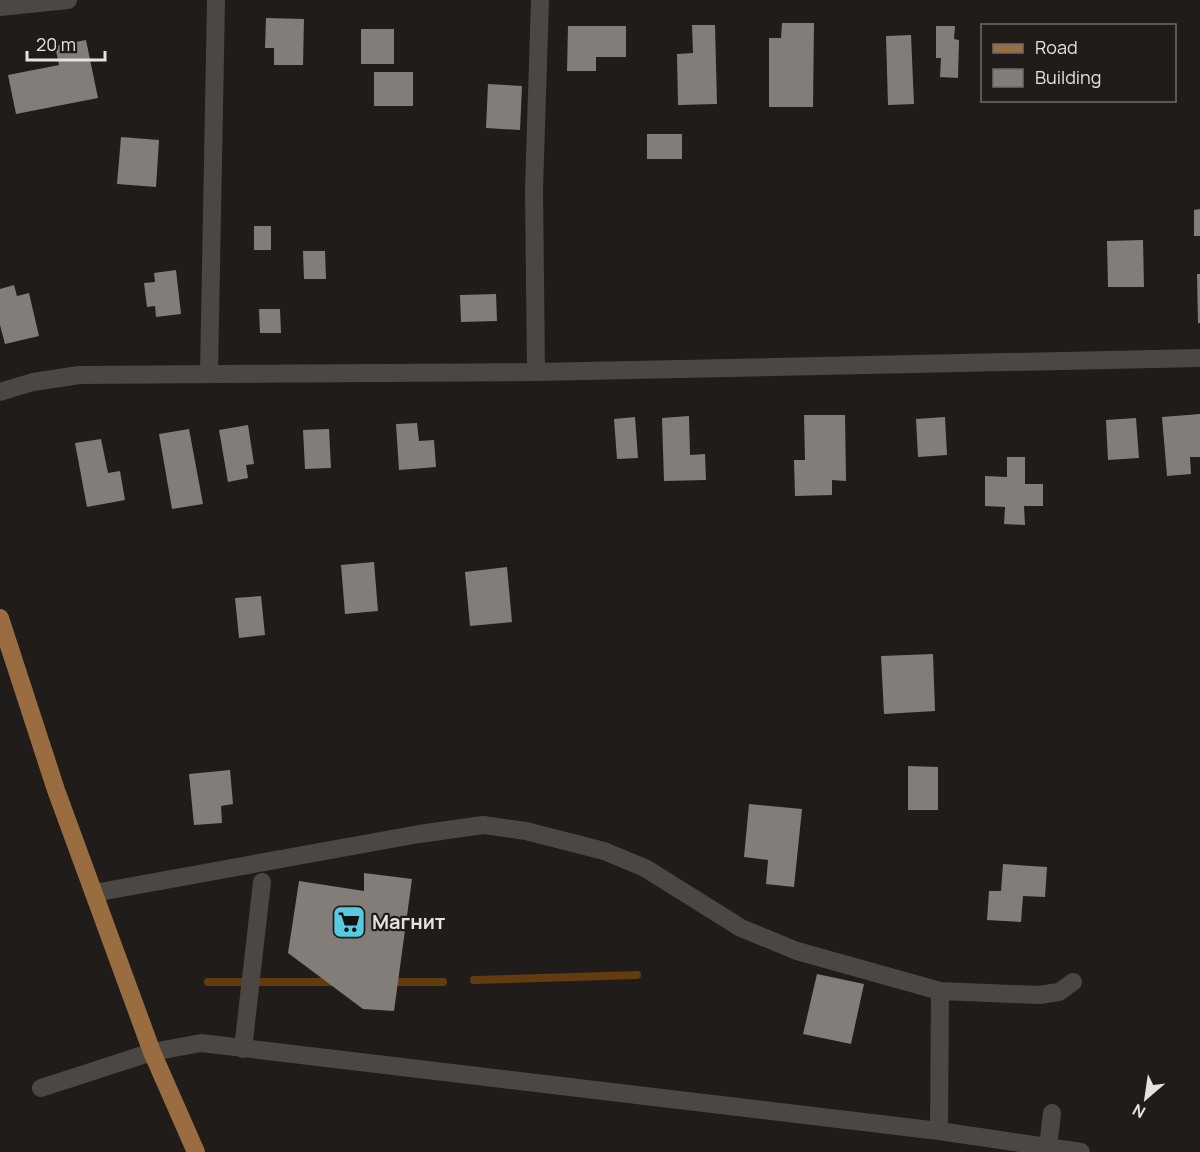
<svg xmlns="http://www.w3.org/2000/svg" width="1200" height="1152" viewBox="0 0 1200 1152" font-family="Manrope,sans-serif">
  <rect width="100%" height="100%" fill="#201c19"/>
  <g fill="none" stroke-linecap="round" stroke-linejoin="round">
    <path stroke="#633b11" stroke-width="8" d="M474 980 637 975
      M208 982H336
      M390 982H443"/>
  </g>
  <path fill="#827d79" d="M266 18 304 19 303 65H274V48H265Z
    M782 23H814L813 107H769V38H781Z
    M692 25H715L717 104 678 105 677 54 693 53Z
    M568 26H626V57H596V71H567Z
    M936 26H955L954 39 959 40 958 78 940 77 941 58H936Z
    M361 29H394V64H361Z
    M911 35 914 104 888 105 886 36Z
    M86 40 98 98 16 114 8 75 59 65 55 46Z
    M374 72H413V106H374Z
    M488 84 522 86 520 130 486 128Z
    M647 134H682V159H647Z
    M121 137 159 140 156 187 117 184Z
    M1200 209V236H1194V210Z
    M254 226H271V250H254Z
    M1143 240 1144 287H1108L1107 241Z
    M303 251H325L326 279H304Z
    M176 270 181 314 156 317 155 306 147 307 144 283 155 282 154 273Z
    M1197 274H1200V323H1198Z
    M14 285 17 296 29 293 39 336 5 344 0 325V289Z
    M496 294 497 321 461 322 460 295Z
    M259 309H280L281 333H260Z
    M1200 414V457H1190L1191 474 1167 476 1162 417Z
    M804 415H845L846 481 832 480V495L795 496 794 460H805Z
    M689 416 690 455 705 454 706 480 664 481 662 418Z
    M635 417 638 458 617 459 614 419Z
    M945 417 947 455 918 457 916 419Z
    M1136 418 1139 458 1108 460 1106 420Z
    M417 423 419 441 434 440 436 467 399 470 396 424Z
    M248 425 254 464 246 465 248 478 228 482 219 430Z
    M189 429 203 504 172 509 159 434Z
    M329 429 331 468 305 469 303 430Z
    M101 439 108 473 120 471 125 500 87 507 75 443Z
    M1007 457H1025V484H1043V506H1024L1025 525 1004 524 1005 507 985 506V476L1007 477Z
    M374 562 378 611 345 614 341 565Z
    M507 567 512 622 470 626 465 572Z
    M261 596 265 635 239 638 235 598Z
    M933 654 935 711 884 714 881 656Z
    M908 766 938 767V810H908Z
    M230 770 233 804 221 806 222 823 194 825 189 774Z
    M749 804 802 809 794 887 766 884 768 860 744 857Z
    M1003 864 1047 867 1045 897 1023 896 1021 922 987 920 989 891H1001Z
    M364 873 412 879 394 1011 363 1009 288 953 299 881 364 891Z
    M817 974 864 984 851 1044 803 1034Z"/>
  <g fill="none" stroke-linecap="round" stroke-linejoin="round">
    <path stroke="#4c4743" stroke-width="18" d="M0 7 68 0
      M536 372 534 189 540 0
      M209 374 216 0
      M0 392 33 382 79 375 536 372 1200 358
      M94 893 419 834 483 825 526 831 604 851 645 868 741 928 797 951 940 991 1039 995 1059 992 1073 982
      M243 1049 262 882
      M41 1088 152 1052 201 1043 939 1131 1081 1152
      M939 1131 940 991
      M1048 1147 1052 1113"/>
    <path stroke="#9a6d41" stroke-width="18" d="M0 618 56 790 152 1052 196 1152"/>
  </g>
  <defs>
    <g id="supermarket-square" transform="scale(1.725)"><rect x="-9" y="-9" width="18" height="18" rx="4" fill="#55cae0" stroke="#201c19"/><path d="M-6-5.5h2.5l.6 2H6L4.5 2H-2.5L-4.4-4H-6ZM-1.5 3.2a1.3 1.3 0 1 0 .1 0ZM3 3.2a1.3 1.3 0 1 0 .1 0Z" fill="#111"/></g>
  </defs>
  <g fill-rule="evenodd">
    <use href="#supermarket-square" x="349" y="922"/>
  </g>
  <g text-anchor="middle" stroke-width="4.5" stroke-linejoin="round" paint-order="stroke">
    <g font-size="20" font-weight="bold" fill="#e5e2df" stroke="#201c19" text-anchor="start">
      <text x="372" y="929">Магнит</text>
    </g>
  </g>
  <rect x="981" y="24" width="195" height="78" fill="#201c19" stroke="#6f6b68" stroke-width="1.5"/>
  <rect x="993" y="44" width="30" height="9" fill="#9a6d41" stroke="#6f6b68" stroke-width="1.5"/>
  <text x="1035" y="54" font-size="18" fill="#e5e2df">Road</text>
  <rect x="993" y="69" width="30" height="18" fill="#827d79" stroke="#6f6b68" stroke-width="1.5"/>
  <text x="1035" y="84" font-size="18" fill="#e5e2df">Building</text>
  <g transform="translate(1146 1098) rotate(209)" stroke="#201c19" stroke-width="4.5" paint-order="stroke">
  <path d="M0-4.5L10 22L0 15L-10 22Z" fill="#e5e2df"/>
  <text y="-9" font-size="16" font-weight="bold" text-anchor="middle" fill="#e5e2df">N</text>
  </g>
  <path d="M27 51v9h78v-9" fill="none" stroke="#e5e2df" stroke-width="3"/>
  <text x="36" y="51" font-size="18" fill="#e5e2df" stroke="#201c19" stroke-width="4.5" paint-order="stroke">20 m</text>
</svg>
